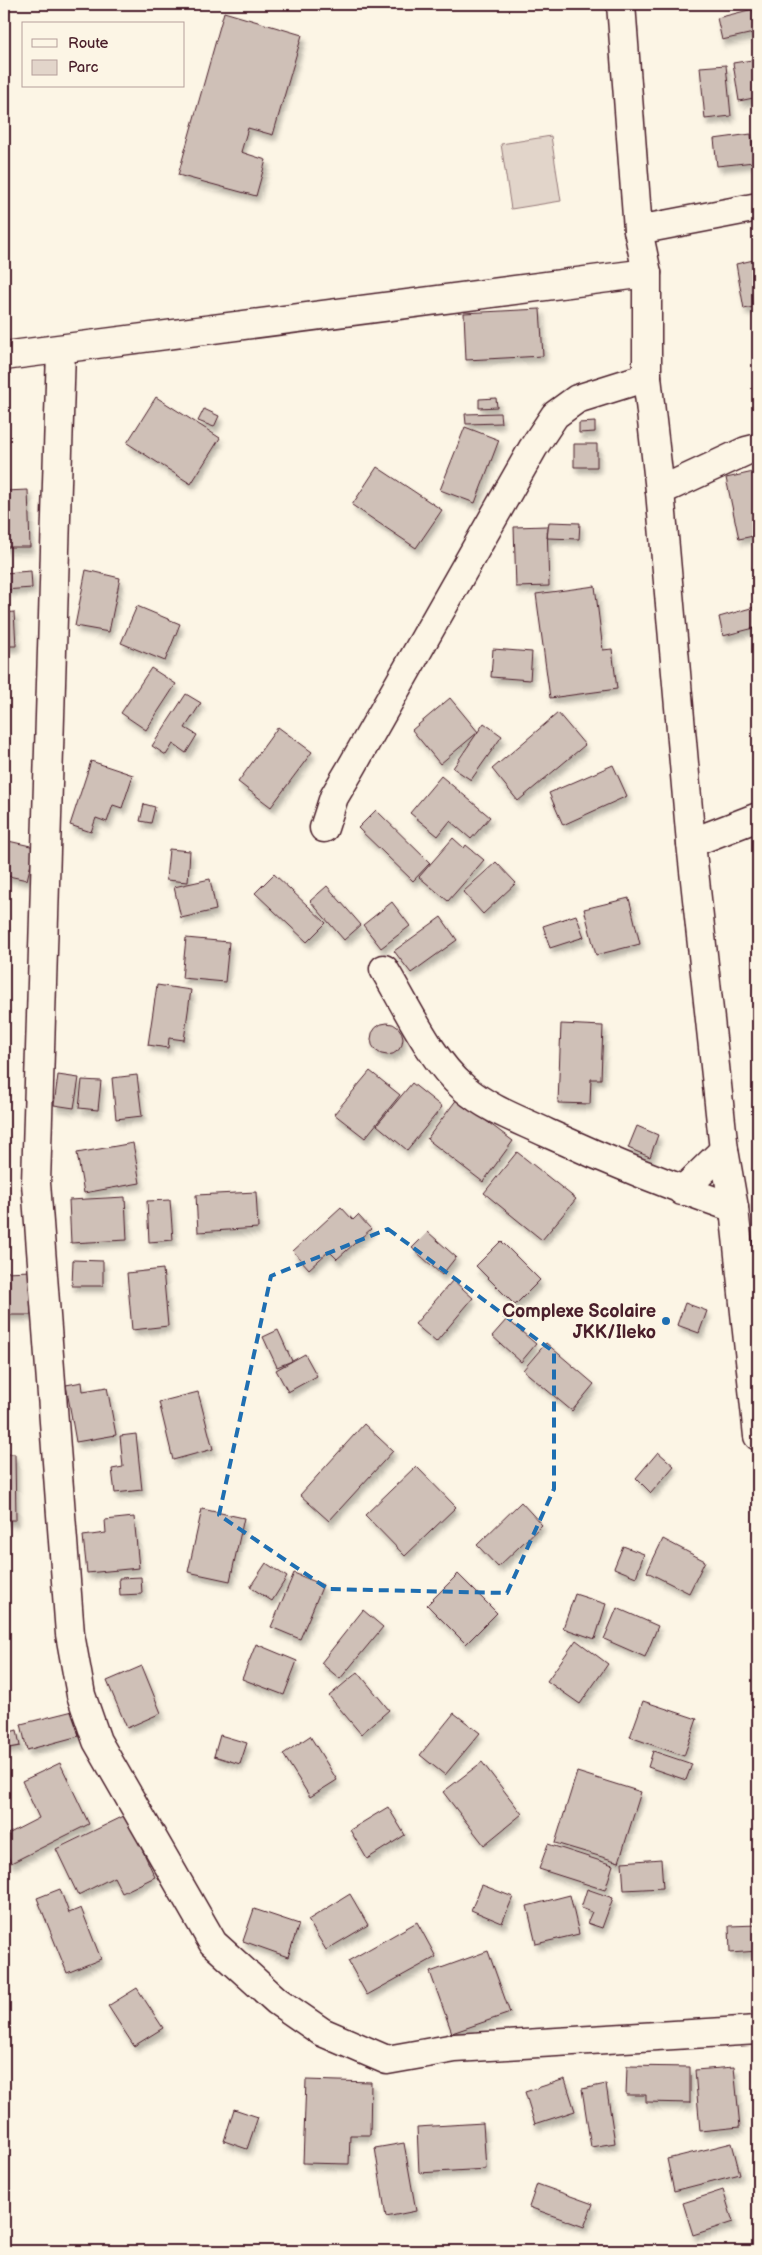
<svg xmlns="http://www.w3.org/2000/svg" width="762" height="2255" viewBox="0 0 762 2255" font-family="'Balsamiq Sans',sans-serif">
  <defs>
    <filter id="shadow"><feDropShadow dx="3" dy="5.5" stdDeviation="2.5" flood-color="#0004"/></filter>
  </defs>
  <rect width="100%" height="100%" fill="#fcf5e5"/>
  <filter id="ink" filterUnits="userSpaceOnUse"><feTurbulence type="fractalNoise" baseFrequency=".02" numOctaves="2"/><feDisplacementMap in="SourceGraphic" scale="10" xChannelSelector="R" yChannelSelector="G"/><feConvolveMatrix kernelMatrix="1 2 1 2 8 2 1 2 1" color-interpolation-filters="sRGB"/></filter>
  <g filter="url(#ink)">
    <path fill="#e2d5ca" stroke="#967a7a" d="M551 136 561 201 511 209 501 144Z"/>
    <path fill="#cfc0b7" stroke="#4a1f2b" filter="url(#shadow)" d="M753 9 758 32 722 40 717 18Z
      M224 12 302 35 273 135 248 128 241 152 266 160 256 196 178 175Z
      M758 59V97L739 101 733 63Z
      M726 65 731 116 705 119 700 67Z
      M751 134 754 162 717 166 714 139Z
      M758 259V306L744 309 736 264Z
      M540 309 543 356 466 360 464 313Z
      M156 397 220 438 191 484 127 443Z
      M496 398 497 407 479 408V399Z
      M204 409 219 416 214 427 198 421Z
      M500 413 501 423 466 424 465 414Z
      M595 422V432L579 433V423Z
      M465 427 499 440 475 503 440 490Z
      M574 444H597V467H574Z
      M377 467 442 510 416 548 352 505Z
      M758 471V535L739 539 726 478Z
      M28 490 30 547H4V491Z
      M549 522 580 523 579 539 547 538Z
      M547 526 549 586 516 587 514 527Z
      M86 570 120 578 109 632 75 626Z
      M31 571 32 588 4 590V573Z
      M595 586 603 650 612 649 617 689 550 698 536 594Z
      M137 606 180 624 165 661 121 643Z
      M758 606V627L723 636 719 617Z
      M14 612 16 646H4V613Z
      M493 649 532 652 530 680 491 677Z
      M151 668 176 684 146 730 121 713Z
      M186 694 201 703 185 728 197 735 186 753 173 744 166 755 152 746Z
      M450 698 478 732 440 764 412 730Z
      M558 713 585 745 518 801 492 769Z
      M484 723 502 736 471 780 453 768Z
      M278 727 312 752 271 807 238 782Z
      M91 761 133 775 122 808 113 805 107 822 96 818 91 832 70 825Z
      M613 765 627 796 563 825 549 793Z
      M441 776 490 817 471 839 450 821 438 836 410 813Z
      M144 804 155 807 151 823 140 821Z
      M376 810 430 863 413 881 358 828Z
      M453 838 464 848 466 845 484 860 448 901 419 877Z
      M4 840 35 847 27 880 4 875Z
      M169 849 190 851 188 882 166 880Z
      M496 862 516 883 483 914 463 892Z
      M274 874 326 923 307 942 255 893Z
      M210 879 216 910 181 918 174 887Z
      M327 886 361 925 344 940 310 901Z
      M629 898 640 944 596 955 584 909Z
      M392 902 410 926 381 948 363 925Z
      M576 915 584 937 550 948 543 926Z
      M441 917 457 940 411 973 394 951Z
      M186 938 229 942 225 982 182 978Z
      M157 985 191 990 184 1040 169 1038 168 1048 148 1045Z
      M371 1039a16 16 0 1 1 32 0a16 16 0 1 1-32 0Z
      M561 1024 603 1026 601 1079H591L590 1104 558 1103Z
      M370 1071 400 1095 365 1138 334 1114Z
      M58 1075 79 1078 74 1108 54 1105Z
      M137 1075 142 1116 116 1119 112 1078Z
      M82 1080 101 1081 98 1110 79 1108Z
      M412 1083 442 1107 407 1150 377 1125Z
      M457 1099 513 1141 483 1182 427 1139Z
      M637 1126 658 1135 650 1157 628 1148Z
      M133 1143 140 1183 84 1193 77 1153Z
      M517 1152 576 1199 542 1240 484 1193Z
      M256 1192 258 1228 198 1232 196 1195Z
      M125 1197 127 1240 71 1243 69 1200Z
      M170 1200 173 1240 149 1242 147 1201Z
      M341 1207 353 1220 358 1215 371 1229 337 1259 329 1251 309 1269 293 1251Z
      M428 1232 456 1257 442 1275 412 1248Z
      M501 1241 540 1280 515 1305 476 1266Z
      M73 1260 103 1261V1286H72Z
      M163 1269 168 1326 132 1330 127 1273Z
      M31 1271V1315H4V1272Z
      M453 1280 473 1298 436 1342 415 1324Z
      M685 1303 707 1311 699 1333 677 1325Z
      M507 1319 536 1344 521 1362 492 1336Z
      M278 1330 292 1361 277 1367 263 1337Z
      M546 1343 594 1384 572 1411 523 1370Z
      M305 1354 317 1376 288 1392 276 1370Z
      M82 1382 83 1391 107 1387 116 1435 76 1442 66 1385Z
      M198 1392 213 1449 173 1460 159 1402Z
      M364 1424 393 1451 329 1521 300 1495Z
      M136 1434 142 1490 115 1493 112 1469 123 1467 120 1436Z
      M658 1452 674 1466 651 1493 636 1478Z
      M4 1454H15L16 1520H4Z
      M416 1466 456 1507 405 1556 365 1515Z
      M521 1502 542 1525 498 1567 477 1545Z
      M202 1509 244 1518 230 1581 188 1572Z
      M134 1517 139 1568 87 1573 83 1536 106 1533 105 1520Z
      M663 1539 705 1561 689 1593 647 1572Z
      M623 1546 644 1554 636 1577 614 1568Z
      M266 1563 287 1577 272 1601 250 1587Z
      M294 1573 323 1585 300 1639 271 1627Z
      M458 1574 497 1613 466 1644 427 1605Z
      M141 1577 142 1594 120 1595 119 1578Z
      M575 1594 606 1604 595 1639 563 1628Z
      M617 1608 658 1626 645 1657 604 1639Z
      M363 1610 383 1627 340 1679 321 1663Z
      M576 1640 608 1664 580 1704 547 1681Z
      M256 1644 297 1661 284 1695 242 1679Z
      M142 1666 161 1713 127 1728 107 1681Z
      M358 1672 389 1710 361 1734 329 1696Z
      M643 1701 697 1719 684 1756 630 1737Z
      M73 1711 79 1736 27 1750 21 1724Z
      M454 1713 480 1733 445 1775 420 1755Z
      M4 1724 6 1733 17 1730 20 1746 4 1749Z
      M220 1735 247 1743 240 1764 214 1756Z
      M310 1736 337 1780 310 1797 283 1754Z
      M653 1751 692 1764 686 1780 648 1767Z
      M482 1762 522 1814 484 1845 443 1792Z
      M60 1763 89 1824 11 1863 4 1848V1836L39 1818 22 1781Z
      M577 1772 641 1792 619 1862 555 1843Z
      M388 1807 405 1835 367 1859 350 1830Z
      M126 1815 155 1877 122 1893 114 1877 78 1895 56 1849Z
      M548 1844 613 1865 605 1890 539 1869Z
      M661 1859 663 1888 624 1890 622 1862Z
      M482 1885 513 1897 502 1923 471 1910Z
      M60 1889 69 1913 81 1908 101 1959 67 1973 37 1898Z
      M587 1889 613 1898 602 1928 587 1923 592 1912 581 1908Z
      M350 1894 368 1925 326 1950 308 1920Z
      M570 1895 579 1934 536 1944 527 1906Z
      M254 1909 299 1924 288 1957 243 1941Z
      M417 1922 436 1957 367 1995 348 1961Z
      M758 1925V1951L730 1953 729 1926Z
      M488 1951 510 2013 452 2033 430 1972Z
      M137 1988 163 2028 134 2046 108 2006Z
      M627 2066 690 2067V2103L646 2102V2095H626Z
      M734 2067 740 2127 700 2131 695 2070Z
      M565 2079 575 2111 535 2124 525 2092Z
      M306 2080 371 2082 370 2135H350L349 2164 303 2163Z
      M606 2084 615 2143 591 2147 582 2089Z
      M234 2109 258 2117 247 2149 224 2141Z
      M483 2123 486 2169 419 2173 417 2127Z
      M404 2143 416 2211 386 2217 375 2148Z
      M732 2143 740 2174 674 2191 667 2159Z
      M537 2184 593 2204 584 2227 529 2207Z
      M723 2190 733 2222 693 2235 683 2203Z"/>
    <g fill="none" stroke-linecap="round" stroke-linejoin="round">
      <g stroke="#4a1f2b" stroke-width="31">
        <path id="minor" d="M638 230 758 207
          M61 350 36 1183 70 1634 81 1695 97 1741 213 1943 277 2001 322 2032 387 2060 455 2048 758 2030
          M4 356 647 273
          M660 491 746 451 758 448
          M324 828 334 797 350 770 533 448 555 415 577 399 647 377
          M691 843 758 817
          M384 969C407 1007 430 1059 464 1088 488 1109 520 1120 547 1133 608 1161 670 1186 734 1208
          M682 1191 724 1150"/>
      </g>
      <g stroke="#4a1f2b" stroke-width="31">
        <path id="highway" d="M621 4 638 230 647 273V377L660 491 691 843 724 1150 734 1208 758 1436"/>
      </g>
      <use href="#minor" stroke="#fcf5e5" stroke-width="28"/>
      <use href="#highway" stroke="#fcf5e5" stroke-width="28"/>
    </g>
  </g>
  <path fill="none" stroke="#1f6fb2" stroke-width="4" stroke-dasharray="10 6" stroke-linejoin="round" d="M388 1229 554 1352V1489L507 1593 328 1589 219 1515 271 1276Z"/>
  <circle fill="#1f6fb2" stroke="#fcf5e5" stroke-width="2" cx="666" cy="1321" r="5"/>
  <g text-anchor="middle" stroke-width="4.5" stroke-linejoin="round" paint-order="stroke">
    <g font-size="18" font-weight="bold" fill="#4a1f2b" stroke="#fcf5e5" text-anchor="end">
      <text x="656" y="1317">Complexe Scolaire<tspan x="656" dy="21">JKK/Ileko</tspan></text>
    </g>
  </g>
  <rect width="762" height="2255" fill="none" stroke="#fcf5e5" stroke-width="20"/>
  <rect x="10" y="10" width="742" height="2235" fill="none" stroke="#4a1f2b" stroke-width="2" filter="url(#ink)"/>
  <rect x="22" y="22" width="162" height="65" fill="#fcf5e5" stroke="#b59f9b"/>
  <rect x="32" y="39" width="25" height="8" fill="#fcf5e5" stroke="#b59f9b"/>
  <text x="68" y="48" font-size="15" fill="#4a1f2b">Route</text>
  <rect x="32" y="60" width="25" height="15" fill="#e2d5ca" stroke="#b59f9b"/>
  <text x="68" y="72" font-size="15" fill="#4a1f2b">Parc</text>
</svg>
